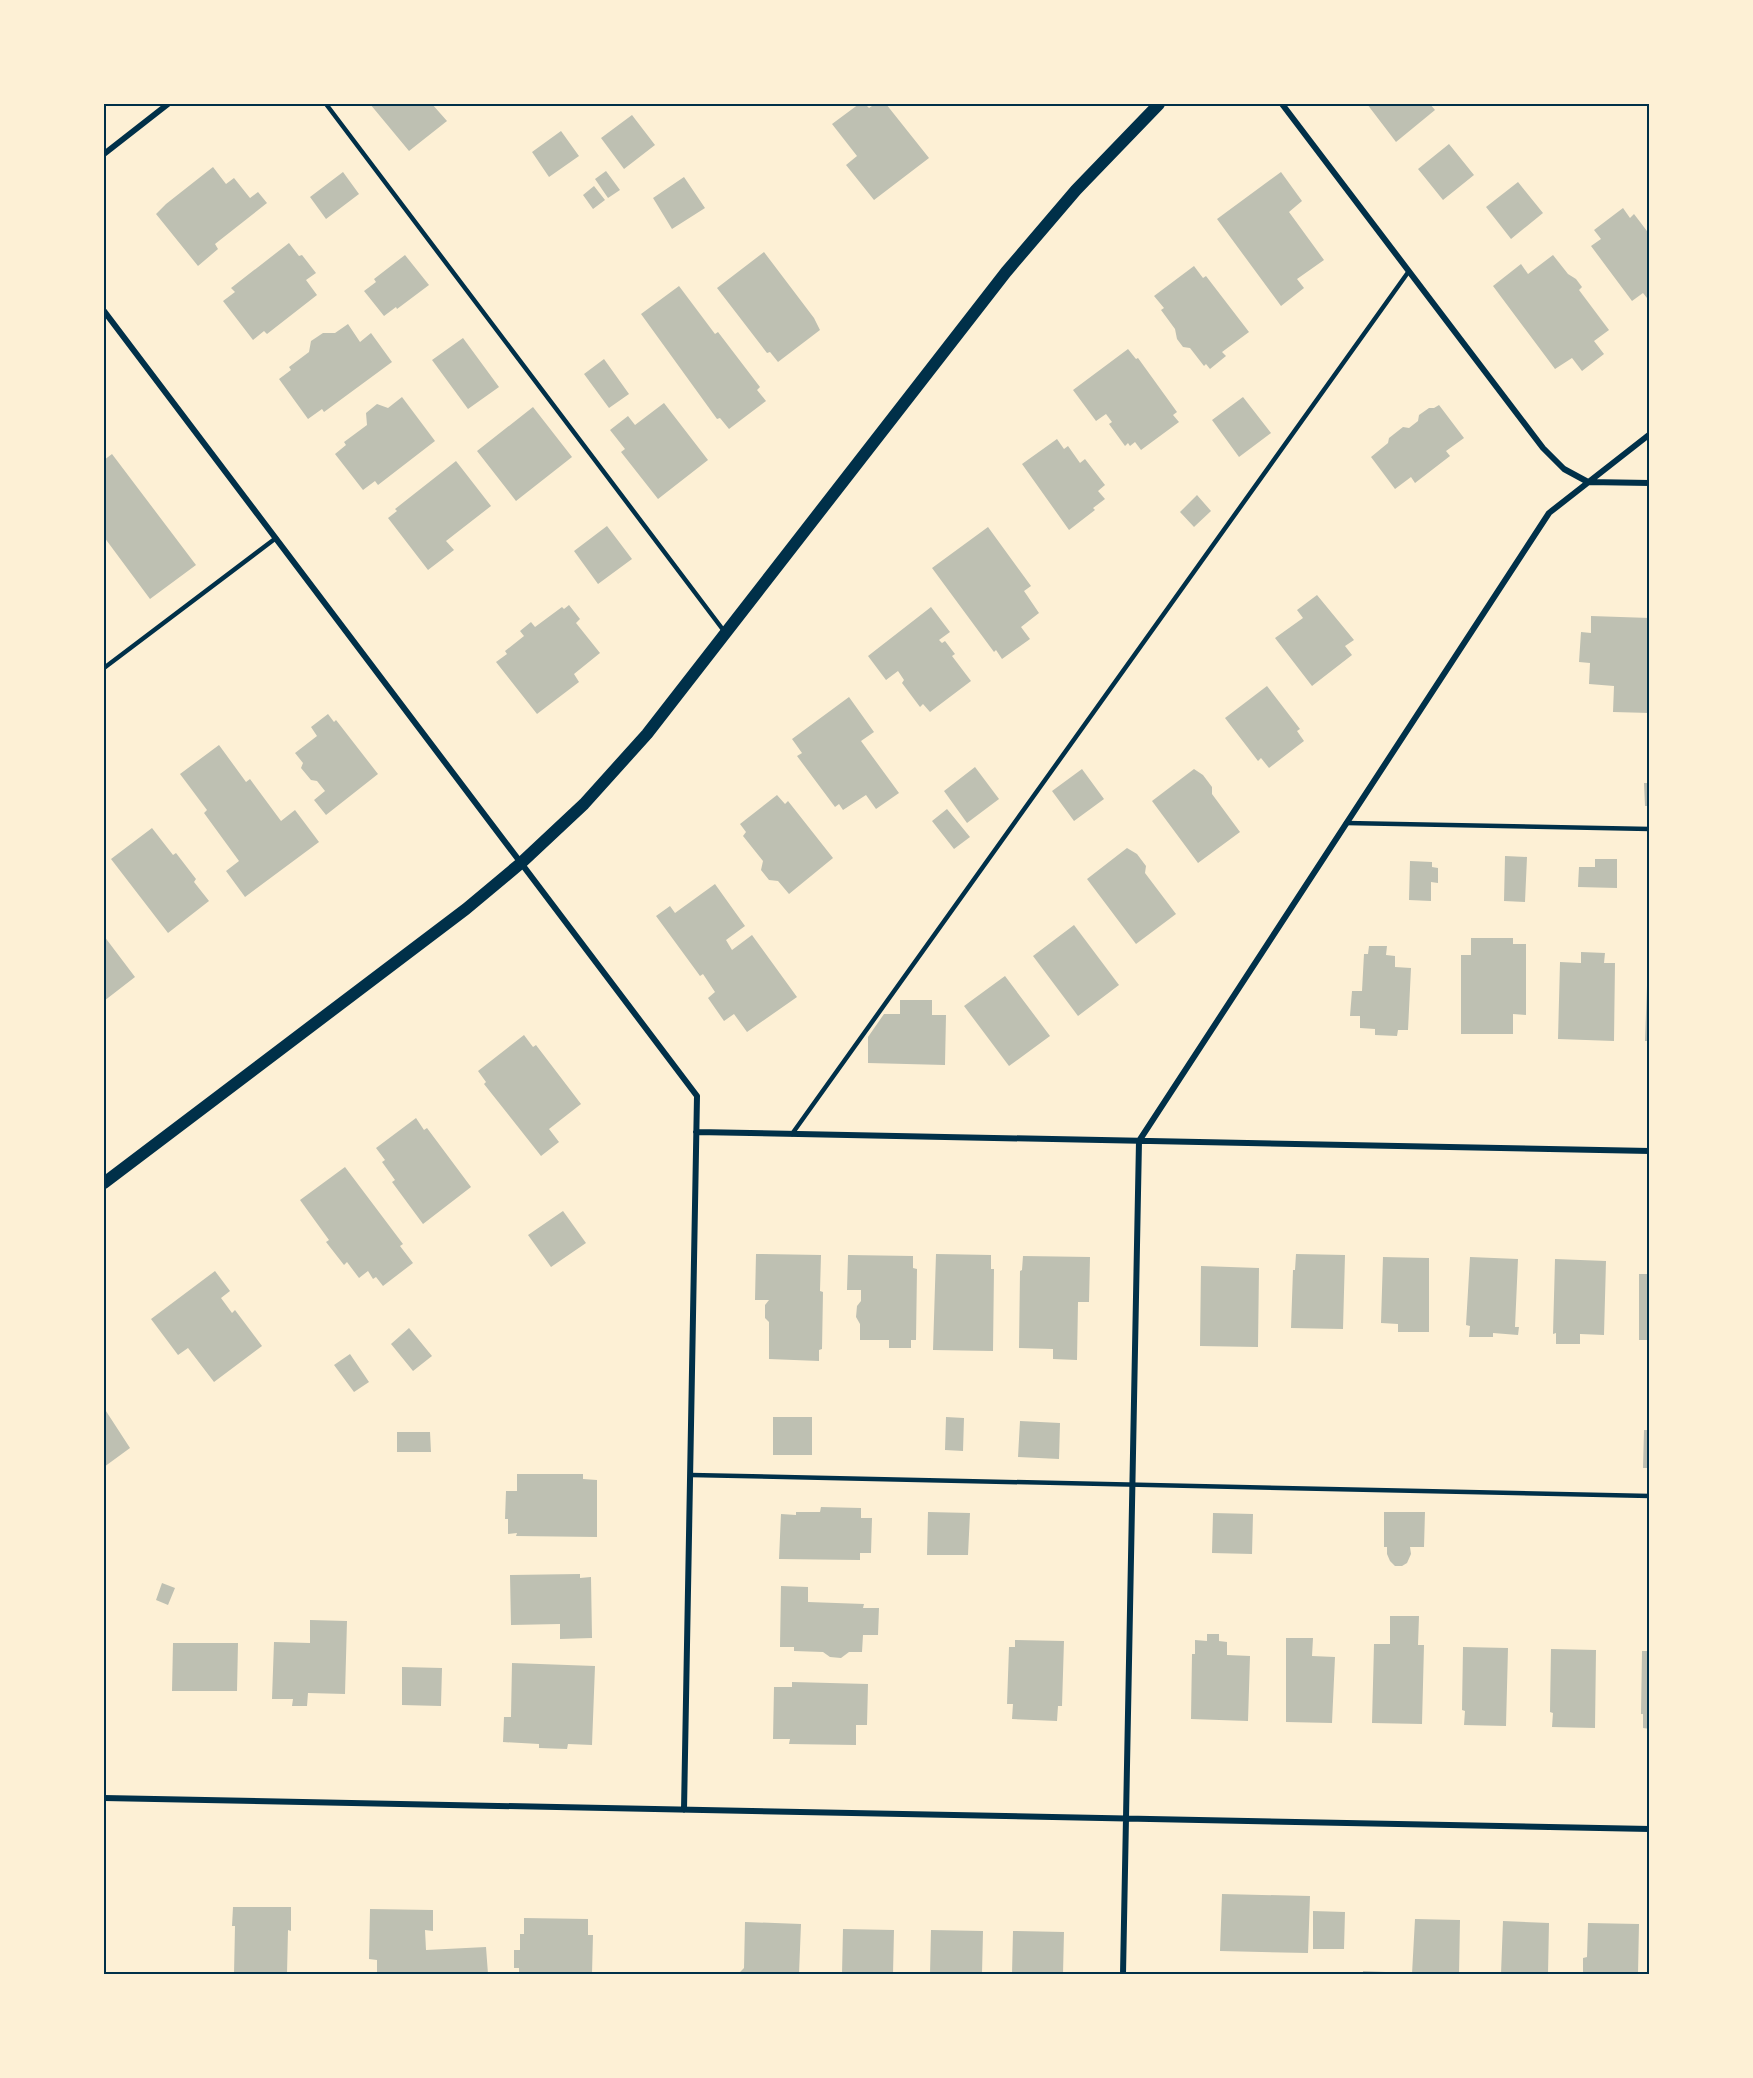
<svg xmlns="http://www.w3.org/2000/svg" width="1753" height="2078" viewBox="0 0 1753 2078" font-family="'PT Sans Narrow',sans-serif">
  <rect width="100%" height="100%" fill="#fdf0d5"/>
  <path fill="#bec0b2" d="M370 104H432L447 121 409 151Z
    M859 104H865L869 108 875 104H886L929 158 874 200 846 165 857 156 832 124Z
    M1367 104H1430L1435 110 1396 142Z
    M632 115 655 145 624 169 601 138Z
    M561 131 579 156 549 177 532 152Z
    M1449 144 1474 175 1443 200 1418 169Z
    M213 167 226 184 234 178 250 198 258 192 267 203 215 244 218 249 198 266 156 214 166 204Z
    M606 171 620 190 608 198 595 179Z
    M343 172 359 194 326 219 310 197Z
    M1281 172 1302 201 1289 212 1324 260 1297 279 1304 288 1281 306 1217 219Z
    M684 177 705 208 672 229 653 198Z
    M1518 182 1543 213 1511 239 1486 207Z
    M594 186 605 200 593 209 583 195Z
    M1623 208 1630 218 1634 214 1650 235V296L1647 298 1643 293 1632 301 1591 246 1601 239 1594 230Z
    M289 243 299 256 302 255 316 273 306 280 317 295 267 334 264 331 253 340 223 301 235 292 231 288Z
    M764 252 814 318 820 330 778 362 770 352 767 353 717 288Z
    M405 255 429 285 397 309 396 307 384 316 364 291 376 282 374 279Z
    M1553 255 1568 274 1576 279 1582 287 1579 290 1609 330 1594 341 1604 354 1582 371 1572 358 1555 369 1493 286 1521 264 1528 274Z
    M1194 266 1203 278 1206 276 1249 332 1222 352 1226 356 1210 369 1206 364 1204 366 1190 348 1183 347 1177 339 1175 329 1161 310 1164 308 1154 296Z
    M679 286 715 334 718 332 760 387 757 390 766 401 729 429 720 418 717 419 641 314Z
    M348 324 360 342 371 333 392 362 324 412 322 409 308 419 279 379 291 370 289 367 309 352 311 341 323 333H335Z
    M463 338 499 387 468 409 432 360Z
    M1128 349 1136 359 1138 358 1177 412 1173 415 1179 422 1141 450 1135 442 1130 446 1128 443 1125 446 1109 424 1112 422 1106 414 1096 421 1073 390Z
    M604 359 629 394 609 408 584 374Z
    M402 397 435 441 378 485 375 481 363 490 335 454 346 445 344 442 367 425 366 413 377 404 388 408Z
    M1243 397 1271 433 1239 457 1212 420Z
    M664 403 708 460 658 499 621 452 625 449 610 430 628 416 635 425Z
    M1439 405 1464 438 1446 451 1450 456 1415 483 1411 477 1395 489 1371 457 1388 443 1389 438 1403 427 1409 428 1418 421 1419 415 1429 408H1434Z
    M533 407 572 457 516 501 477 451Z
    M1057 439 1064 449 1068 446 1080 463 1085 459 1105 485 1098 491 1105 499 1093 508 1095 510 1069 530 1022 464Z
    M112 454 196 565 150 599 104 537V460Z
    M456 461 491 506 446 541 454 550 428 570 388 518 397 511 395 509Z
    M1197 495 1211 511 1194 527 1180 512Z
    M607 526 632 559 598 584 574 551Z
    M988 527 1031 586 1024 591 1039 613 1021 627 1030 639 1002 659 996 650 994 652 932 568Z
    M1317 595 1354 640 1345 646 1352 655 1312 686 1275 638 1303 618 1297 610Z
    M569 605 580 619 576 623 600 653 574 674 579 682 537 714 496 662 507 654 505 651 524 636 520 631 531 622 535 627 562 607 564 609Z
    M931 607 950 632 939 640 942 643 945 641 955 654 952 656 971 681 930 712 923 704 920 707 902 683 904 680 898 671 886 680 868 656Z
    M1591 616 1650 618V713L1613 712 1614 686 1589 684 1590 663 1579 662 1581 632 1591 633Z
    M1267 686 1300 729 1297 731 1304 741 1269 768 1261 758 1258 761 1225 718Z
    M849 697 874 732 861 741 899 793 876 809 866 795 843 810 839 804 835 807 797 756 802 753 792 739Z
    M328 714 334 722 336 720 378 774 326 815 314 800 325 791 317 781 311 780 301 768 303 763 295 753 317 736 311 727Z
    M219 745 246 782 250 779 281 821 295 810 319 842 245 897 226 871 239 861 204 813 207 810 180 774Z
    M975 767 999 799 967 823 944 791Z
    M1082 769 1104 799 1074 821 1052 791Z
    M1194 769 1203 775 1212 787V794L1240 832 1198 863 1152 801Z
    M1644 783H1650V806H1645Z
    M777 795 785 804 788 801 833 858 789 894 778 881 769 880 761 870 763 861 743 836 746 832 740 824Z
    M947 809 970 837 954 849 932 821Z
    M152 828 173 855 176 853 196 879 194 882 209 901 168 933 111 859Z
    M1127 848 1137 854 1146 866 1145 873 1176 914 1136 944 1087 879Z
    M1505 856 1527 857 1525 902 1504 901Z
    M1595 859H1617V888L1578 887 1579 867H1595Z
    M1410 861 1432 862V867L1438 868V883L1431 882V901L1409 900Z
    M715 884 745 926 726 940 732 950 752 935 797 997 747 1032 734 1014 724 1021 708 998 715 992 703 974 700 976 656 916 670 906 675 913Z
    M1074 925 1119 985 1078 1016 1033 956Z
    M104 936 135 977 104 1001Z
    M1471 938H1513V944H1526V1015L1513 1014V1034H1461V955H1471Z
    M1369 946H1387L1386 955 1395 956V967L1411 968 1408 1030H1398L1397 1036 1375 1035V1029L1360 1028V1016H1350L1352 991H1362L1364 954H1368Z
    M1581 952 1605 953 1604 963H1615L1614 1041 1558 1039 1560 962 1581 963Z
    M1648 958H1650V1041H1645Z
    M1005 976 1050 1036 1009 1066 964 1006Z
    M900 1000H932V1015H946L945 1065 868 1063V1037L884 1014H900Z
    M524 1035 533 1047 536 1045 581 1104 549 1129 559 1142 541 1156 484 1084 486 1082 478 1071Z
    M416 1118 424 1130 427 1128 471 1187 423 1224 392 1182 395 1180 382 1162 385 1160 376 1148Z
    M345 1167 403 1244 400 1246 413 1263 383 1286 376 1277 373 1279 368 1271 359 1278 347 1262 344 1265 326 1242 329 1240 300 1200Z
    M563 1211 586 1243 551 1267 528 1235Z
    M756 1254 821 1255 820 1291 823 1292 822 1349 819 1350V1361L769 1359V1322L765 1318V1305L769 1300H755Z
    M936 1254 991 1255V1269H994L993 1351 933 1350Z
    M1296 1254 1345 1255 1343 1329 1291 1328 1293 1270H1295Z
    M848 1255 913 1256V1268L917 1269 916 1340H911V1348H889V1340H860V1324L856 1317 857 1306 861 1301V1290H847Z
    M1023 1256 1090 1257 1089 1302H1078L1077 1360 1053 1359V1349L1019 1348 1020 1271 1022 1270Z
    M1383 1257 1429 1258V1332H1398V1324L1381 1323Z
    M1470 1257 1518 1259 1515 1327H1519L1518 1335 1493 1333V1337H1469L1470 1326 1466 1325Z
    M1555 1259 1606 1261 1604 1335 1580 1334V1344H1556V1333L1553 1334Z
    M1201 1266 1259 1268 1258 1347 1200 1346Z
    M215 1271 230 1291 221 1298 232 1313 235 1310 262 1346 214 1382 188 1348 178 1355 151 1319Z
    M1639 1274H1650V1340H1639Z
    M409 1328 432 1356 413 1371 391 1344Z
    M350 1354 369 1382 354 1392 334 1365Z
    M104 1408 130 1448 104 1467Z
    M773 1417H812V1455H773Z
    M946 1417 964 1418 963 1451 945 1450Z
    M1020 1421 1060 1423 1059 1459 1018 1457Z
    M1644 1430H1650V1468H1643Z
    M397 1432H430L431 1452H397Z
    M517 1474H583V1479L597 1480V1537L516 1536 517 1533 508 1534V1519H505L506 1491H517Z
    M821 1507 861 1508V1518H872L871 1553H860V1560L779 1559 781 1514 796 1515V1512H820Z
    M928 1512 970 1513 968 1555H927Z
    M1384 1512H1425L1424 1547H1410L1411 1554 1407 1563 1402 1566H1395L1390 1561 1387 1554V1547H1384Z
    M1213 1513 1253 1514 1252 1554 1212 1553Z
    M580 1574V1578L591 1577 592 1638 560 1639V1624L511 1625 510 1575Z
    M162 1583 175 1588 168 1605 156 1600Z
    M781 1586 808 1587V1602L864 1604 863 1608H879L878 1635H863L862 1652H849L841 1658 830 1657 823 1652 794 1651V1647H780Z
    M1390 1616H1419L1418 1645H1424L1422 1724 1372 1723 1374 1644H1390Z
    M310 1620 347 1621 345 1694 308 1693 307 1706H292L293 1699H272L274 1642 310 1643Z
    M1207 1634H1219V1641L1227 1642V1655L1250 1656 1248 1721 1191 1719 1192 1654H1195V1640L1207 1641Z
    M1286 1638H1313L1312 1656 1335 1657 1332 1723 1286 1722Z
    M1015 1640 1064 1641 1062 1706H1058L1057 1721 1012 1719 1013 1704H1007L1009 1647H1015Z
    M173 1643H238L237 1691H172Z
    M1463 1647 1508 1648 1506 1726 1464 1725 1465 1711 1462 1710Z
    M1551 1649 1596 1650 1595 1728 1552 1727 1553 1713 1550 1712Z
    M1642 1651H1650V1729L1643 1728V1714H1641Z
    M512 1663 595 1666 592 1745 568 1744 567 1749 539 1748V1744L503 1742 504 1717H511Z
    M402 1667 442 1668 441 1706 402 1705Z
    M792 1682 868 1684 867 1725H856V1745L789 1744 790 1739H773L774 1687H792Z
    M1222 1894 1310 1896 1308 1953 1220 1951Z
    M233 1907H291V1931L288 1930 287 1974H234L235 1926H232Z
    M370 1909 433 1910V1931L425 1930 426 1950 486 1947 488 1974H377V1960L369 1959Z
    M1313 1911 1345 1912 1344 1949H1313Z
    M524 1918 588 1919V1935H593L592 1974H519V1968H514V1950H520V1934H524Z
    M1415 1919 1460 1920 1459 1974H1412Z
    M1503 1921 1549 1923 1548 1974H1501Z
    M745 1922 801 1924 799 1974H738L744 1968Z
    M1588 1923 1639 1924 1638 1974H1583V1958L1587 1957Z
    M843 1929 894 1930 893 1974H842Z
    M931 1930 983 1931 982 1974H930Z
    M1013 1931 1064 1932 1063 1974H1012Z
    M1363 1971 1386 1972V1974H1363Z"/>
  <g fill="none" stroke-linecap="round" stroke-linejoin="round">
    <path stroke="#003049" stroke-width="4.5" d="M326 104 724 631
      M104 668 276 538
      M1346 823 1650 829
      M792 1134 1409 271
      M691 1475 1650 1496"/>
    <path stroke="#003049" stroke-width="6" d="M1282 104 1543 448 1564 469 1588 482 1650 483
      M104 154 168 104
      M104 311 697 1096 684 1810
      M696 1132 1650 1151
      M104 1798 1650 1829
      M1123 1974 1139 1141 1549 513 1650 434"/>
    <path stroke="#003049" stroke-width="12" d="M104 1183 466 909 521 863 584 804 647 734 1006 272 1076 190 1159 104"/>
  </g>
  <rect width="1753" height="2078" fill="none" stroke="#fdf0d5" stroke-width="210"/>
  <rect x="105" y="105" width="1543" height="1868" fill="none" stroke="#003049" stroke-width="2"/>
</svg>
